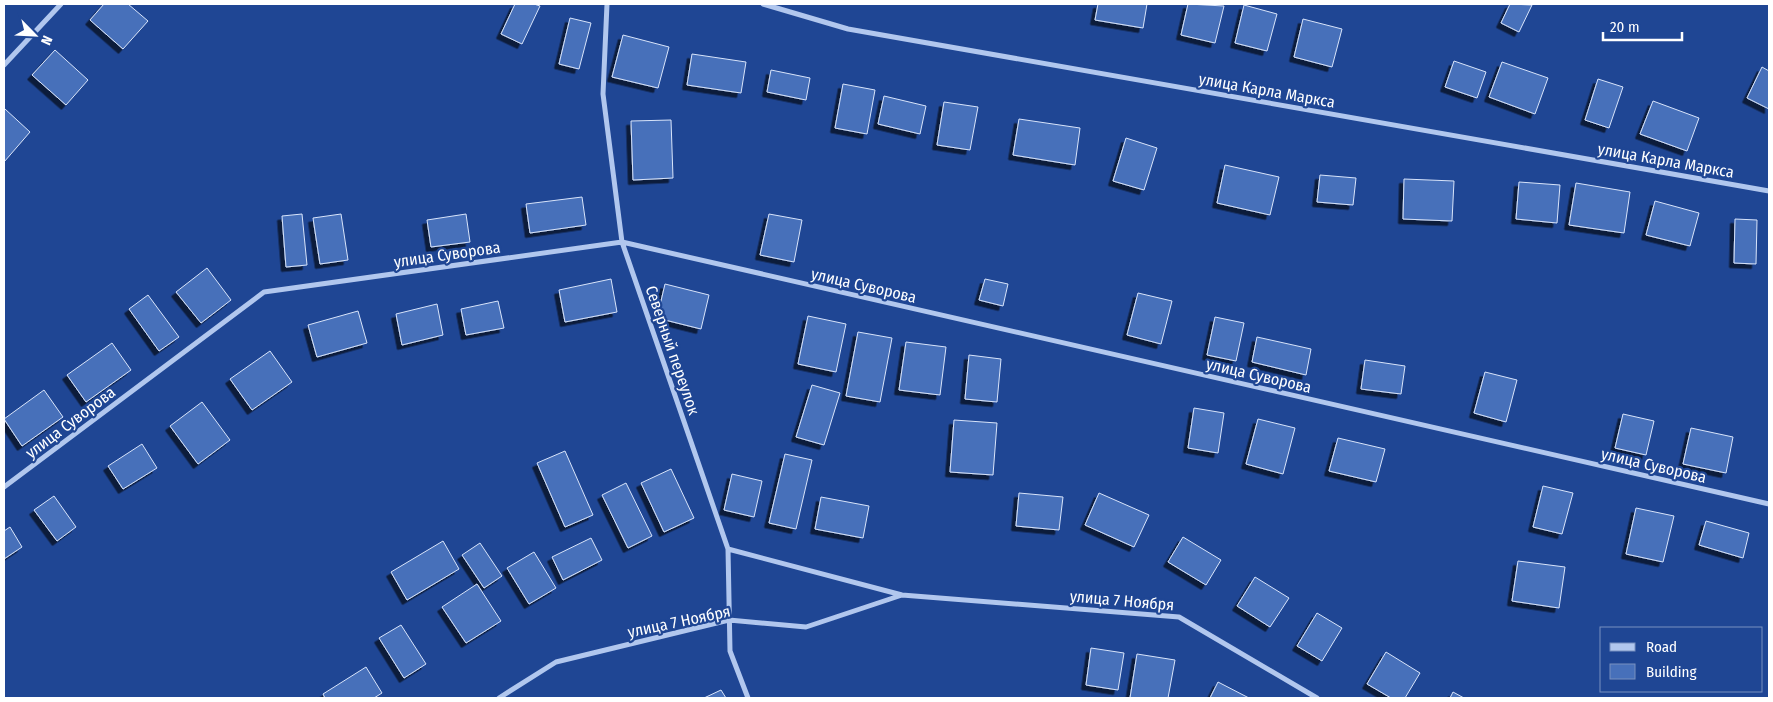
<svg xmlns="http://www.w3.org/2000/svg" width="1773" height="702" viewBox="0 0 1773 702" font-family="'Fira Sans Condensed',sans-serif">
  <defs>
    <filter id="shadow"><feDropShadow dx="-4.5" dy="4.5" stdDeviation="0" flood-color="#0009"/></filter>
  </defs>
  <rect width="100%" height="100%" fill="#1f4694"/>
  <path fill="#4770ba" stroke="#d8e4fa" filter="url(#shadow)" d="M104 4H128L148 21 123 49 90 20Z
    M515 4H534L540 6 522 44 501 34Z
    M1098 4H1147L1143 28 1095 20Z
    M1188 4 1224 6 1215 43 1181 35Z
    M1510 4 1532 5 1519 32 1501 23Z
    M1244 5 1277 14 1267 51 1235 43Z
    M570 18 591 23 579 69 559 64Z
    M1303 19 1342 29 1332 67 1294 57Z
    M623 35 669 47 658 88 612 77Z
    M55 50 88 80 66 105 32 75Z
    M692 54 746 62 741 93 687 85Z
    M1454 61 1486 72 1477 98 1445 87Z
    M1502 62 1548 78 1535 114 1489 97Z
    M1762 67 1769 71V109L1747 98Z
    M771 70 810 78 806 100 767 92Z
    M1598 79 1623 87 1609 128 1585 120Z
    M843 84 875 90 867 134 835 128Z
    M884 96 926 106 920 134 878 124Z
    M1653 101 1699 118 1687 151 1640 134Z
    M944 102 978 107 970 150 937 145Z
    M5 109 30 132 4 162V111Z
    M1019 119 1080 128 1075 165 1013 155Z
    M671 120 673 178 633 180 631 121Z
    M1126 138 1157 148 1144 190 1113 181Z
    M1225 165 1279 177 1270 215 1217 203Z
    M1320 175 1356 178 1353 205 1317 202Z
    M1404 179 1454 181 1452 221 1403 219Z
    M1519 182 1560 185 1557 223 1516 219Z
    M1576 183 1630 192 1624 233 1569 225Z
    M582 197 586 225 530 233 526 204Z
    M1655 201 1699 213 1690 246 1646 235Z
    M302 214 307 265 286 267 282 216Z
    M341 214 348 260 320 264 313 218Z
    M466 214 470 242 431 247 427 220Z
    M769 214 802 220 794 262 760 255Z
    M1735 219 1757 220 1756 264 1734 263Z
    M207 268 231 300 201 323 176 292Z
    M611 279 617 312 565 322 559 290Z
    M985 279 1008 284 1003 306 979 300Z
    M665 284 709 295 701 329 657 318Z
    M1138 293 1172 301 1161 344 1127 335Z
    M148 295 179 337 159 351 129 309Z
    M498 301 504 328 466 335 461 309Z
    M437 304 443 335 402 345 396 314Z
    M358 311 367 343 317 357 308 325Z
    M808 316 846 324 836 372 798 364Z
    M1215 317 1244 323 1236 361 1207 355Z
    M858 332 892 338 880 402 846 396Z
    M1257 337 1311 349 1306 375 1252 362Z
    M906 342 946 347 940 395 899 390Z
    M112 343 131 370 86 402 67 375Z
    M270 351 292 382 252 410 230 379Z
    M969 355 1001 359 997 402 965 399Z
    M1365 360 1405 366 1401 394 1361 389Z
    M1485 372 1517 380 1506 422 1474 413Z
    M812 385 840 393 824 445 796 437Z
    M44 390 63 417 22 446 4 419Z
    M202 402 230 440 198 464 170 426Z
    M1194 408 1224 413 1218 453 1188 448Z
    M1623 414 1654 421 1646 455 1615 448Z
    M1258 419 1295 428 1283 474 1246 464Z
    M954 420 997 423 993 475 950 472Z
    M1691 428 1733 437 1726 473 1683 464Z
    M1338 438 1385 449 1376 482 1329 471Z
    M142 444 157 468 123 489 108 466Z
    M565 451 593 515 565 527 537 463Z
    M785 454 812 460 796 529 769 523Z
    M671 469 694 518 664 532 641 483Z
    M732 474 762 481 754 517 724 510Z
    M626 483 652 536 628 548 602 495Z
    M1543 486 1573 493 1562 534 1533 527Z
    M1019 493 1063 497 1059 530 1016 526Z
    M1099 493 1149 515 1134 547 1085 525Z
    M54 496 76 527 57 541 34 510Z
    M821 497 869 506 863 538 815 529Z
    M1636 508 1674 516 1663 562 1626 554Z
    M1706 521 1749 533 1743 558 1699 545Z
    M10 527 22 547 4 559V531Z
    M1183 537 1221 560 1206 585 1168 562Z
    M591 538 602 560 563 580 552 557Z
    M443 541 459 569 407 600 391 572Z
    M480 543 502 576 484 588 462 555Z
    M534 552 556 588 529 604 507 568Z
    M1518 561 1565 567 1559 608 1512 601Z
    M1255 577 1289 598 1270 627 1237 606Z
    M477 584 501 621 466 643 442 607Z
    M1317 613 1342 628 1322 661 1297 646Z
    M401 625 426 664 404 678 379 638Z
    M1091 648 1124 653 1118 690 1086 685Z
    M1386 652 1420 673 1405 698H1391L1367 684Z
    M1137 654 1175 660 1168 698H1130Z
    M366 667 382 693 374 698H325L323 694Z
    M1218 682 1249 698H1210Z
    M721 690 726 698H704Z
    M1453 692 1464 698H1450Z"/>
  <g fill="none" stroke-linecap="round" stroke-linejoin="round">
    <path stroke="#b1c7ee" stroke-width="5" d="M607 4 603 94 622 242 728 549 730 651 748 698
      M763 4 848 29 1769 191
      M4 65 61 4
      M4 487 264 292 622 242 1769 504
      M728 549 902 595 1179 617 1317 698
      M499 698 556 662 729 620 806 627 902 595"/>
  </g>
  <g text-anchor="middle" stroke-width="4.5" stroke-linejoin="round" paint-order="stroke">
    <g font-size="16" fill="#fff" stroke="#1f4694">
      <text transform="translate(1267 90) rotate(10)" y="6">улица Карла Маркса</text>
      <text transform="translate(1666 160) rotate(10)" y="6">улица Карла Маркса</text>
      <text transform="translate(447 254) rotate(-8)" y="6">улица Суворова</text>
      <text transform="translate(864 285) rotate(13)" y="6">улица Суворова</text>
      <text transform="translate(673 350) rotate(71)" y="6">Северный переулок</text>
      <text transform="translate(1259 375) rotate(13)" y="6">улица Суворова</text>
      <text transform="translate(70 422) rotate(-37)" y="6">улица Суворова</text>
      <text transform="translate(1654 465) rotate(13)" y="6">улица Суворова</text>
      <text transform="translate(1122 600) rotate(5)" y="6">улица 7 Ноября</text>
      <text transform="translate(679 621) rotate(-12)" y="6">улица 7 Ноября</text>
    </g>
  </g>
  <rect width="1773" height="702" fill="none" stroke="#ffffff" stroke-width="10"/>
  <rect x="1600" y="627" width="162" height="65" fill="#1f4694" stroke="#7990bf"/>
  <rect x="1610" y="643" width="25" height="8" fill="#b1c7ee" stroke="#7990bf"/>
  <text x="1646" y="652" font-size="15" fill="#ffffff">Road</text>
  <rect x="1610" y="664" width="25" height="15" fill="#4770ba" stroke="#7990bf"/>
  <text x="1646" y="677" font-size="15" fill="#ffffff">Building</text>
  <g transform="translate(35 35) rotate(114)" stroke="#1f4694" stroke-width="4" paint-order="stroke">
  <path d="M0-4L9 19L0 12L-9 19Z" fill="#ffffff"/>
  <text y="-8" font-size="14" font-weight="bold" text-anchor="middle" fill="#ffffff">N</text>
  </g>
  <path d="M1603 32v8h79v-8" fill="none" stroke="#ffffff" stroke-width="2.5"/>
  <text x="1610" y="32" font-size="15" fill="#ffffff" stroke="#1f4694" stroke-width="4" paint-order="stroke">20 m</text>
</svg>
